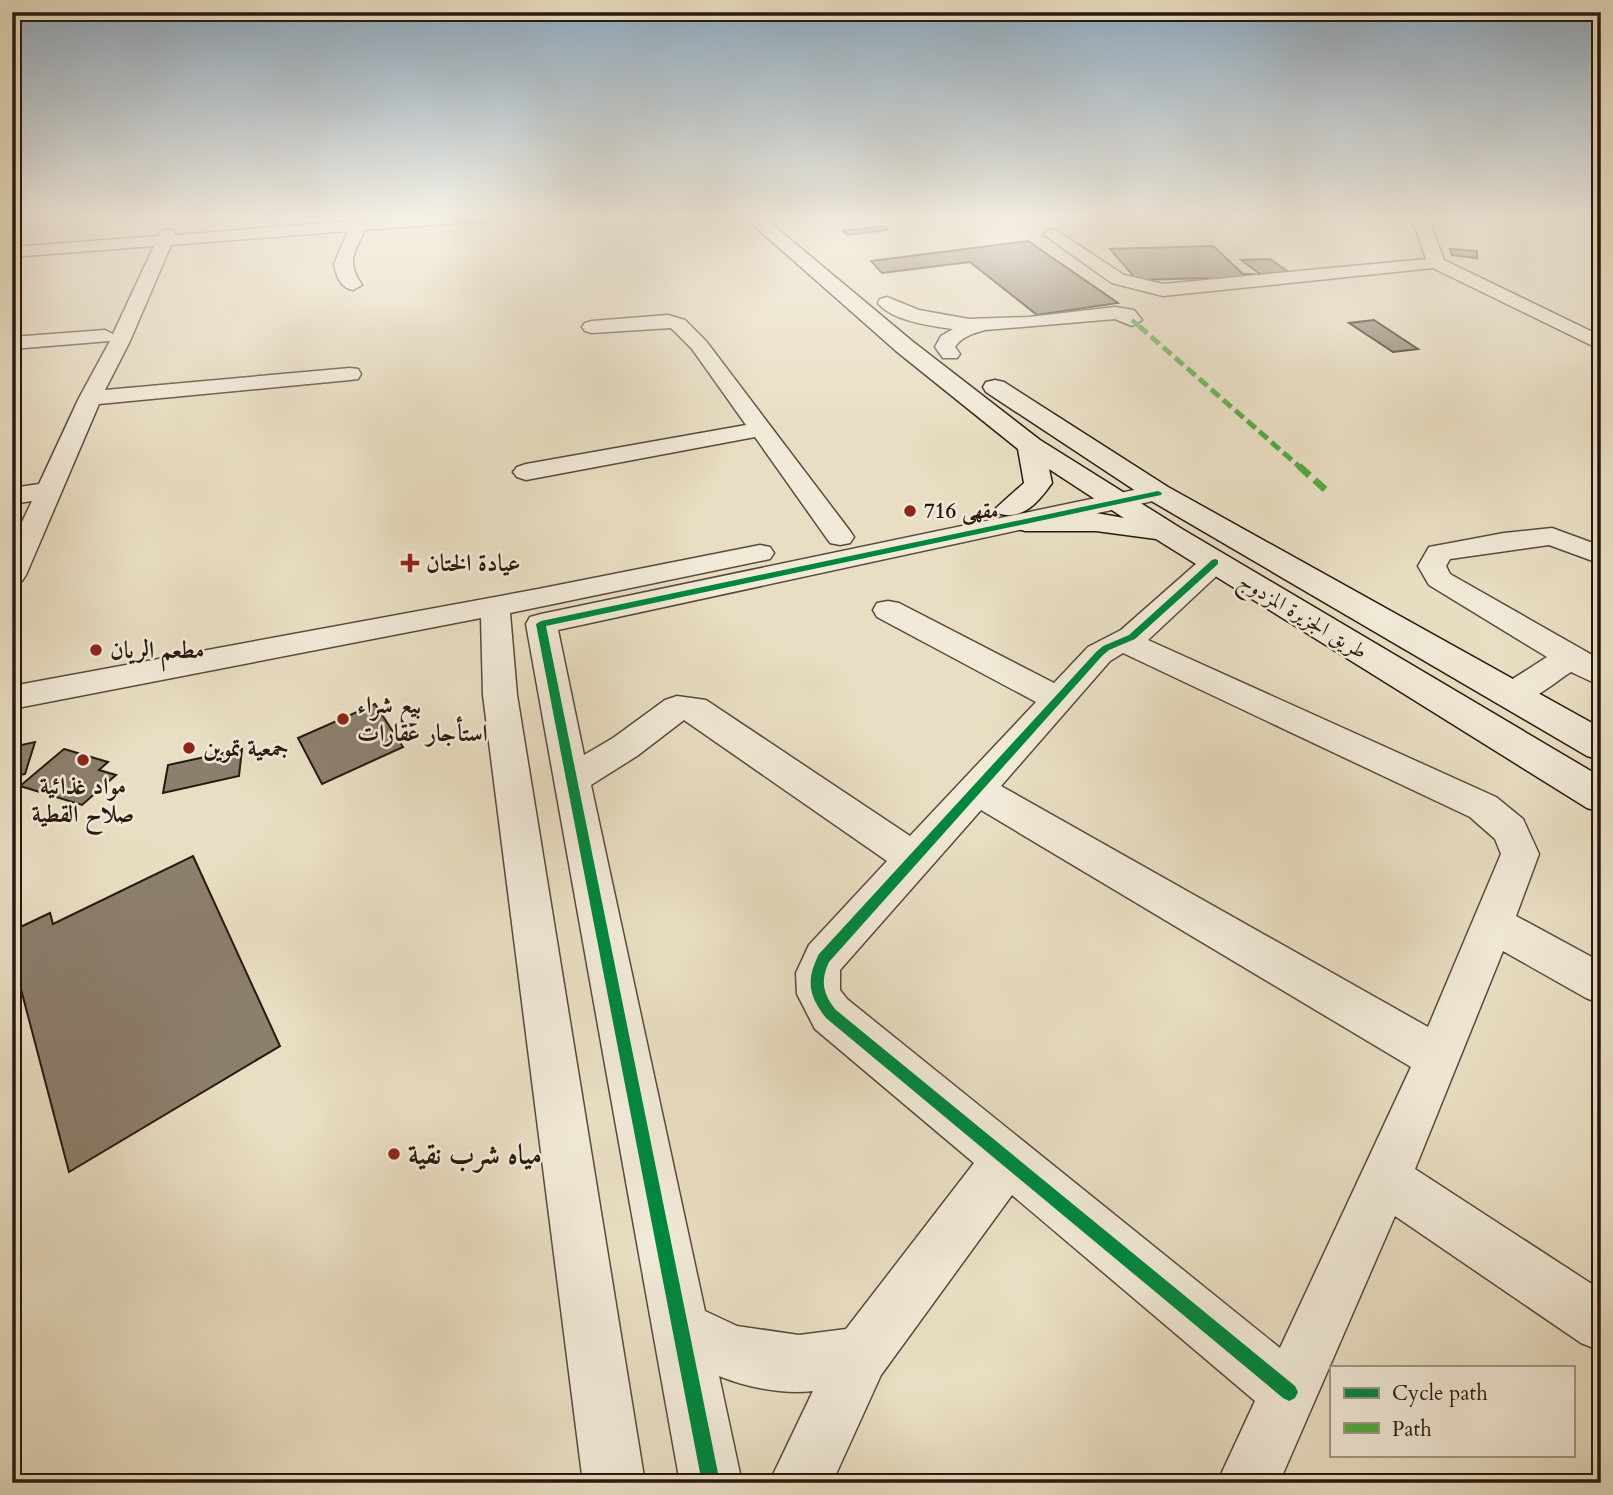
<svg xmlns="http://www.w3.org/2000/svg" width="1613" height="1495" viewBox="0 0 1613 1495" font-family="Cardo,Amiri,serif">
  <rect width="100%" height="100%" fill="#e9dec3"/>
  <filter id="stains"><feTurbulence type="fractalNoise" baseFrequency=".00286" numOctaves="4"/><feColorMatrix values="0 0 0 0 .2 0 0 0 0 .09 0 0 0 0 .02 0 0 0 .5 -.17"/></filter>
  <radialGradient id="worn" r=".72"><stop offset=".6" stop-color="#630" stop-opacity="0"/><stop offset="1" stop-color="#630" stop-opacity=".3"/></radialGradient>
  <path fill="#8c7f6d" stroke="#281910" stroke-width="2" d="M884 226 888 230 848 235 843 231Z
    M1028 241 1118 303 1037 315 970 262 882 273 871 261Z
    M1213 246 1243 274H1254L1253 276 1213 281 1208 278 1137 280 1110 249Z
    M1450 249 1477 251V258L1452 255Z
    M1270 259 1290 273 1260 274 1241 260Z
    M1374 320 1418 349 1393 352 1349 323Z
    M375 704 403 747 322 784 298 738Z
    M35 742 25 774 12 777V747Z
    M64 749 108 762 99 770 116 775 82 805 20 786Z
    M242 749 239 776 163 793 168 765Z
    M193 856 280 1046 69 1172 12 955V931L50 913 53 924Z"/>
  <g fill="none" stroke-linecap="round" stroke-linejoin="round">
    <g stroke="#584a3d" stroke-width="3">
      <path id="street" d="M432 215H506L498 220 365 230C354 253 346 262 362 285L353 290C341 288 336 276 334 264L348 231 171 245 130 341 105 390 350 368 358 369 361 374 358 379 350 380 99 404 26 575 22 581 12 584V543L32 501 12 504V488L39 484 79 398 110 341 12 349V337L105 330 113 334 154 246 12 257V247L159 236 162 230H174L175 235Z
        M1411 215H1427L1444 260 1601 336V350L1433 268 1163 296 1112 283 1043 234 1051 229 1057 231 1124 275 1163 284 1426 259Z
        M887 297 919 310 969 319 1029 317 1115 307 1134 310 1142 320 1132 326 1115 319 985 330C974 333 961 337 955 347L960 354 957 358H943L935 347 941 336 953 329C931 326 892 321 878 303L880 299Z
        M668 315 685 320 706 341 850 531 854 537 850 543 840 545 830 543 755 437 526 480 517 477 513 472 517 467 526 464 746 425 692 349 671 328 592 333 585 331 582 327 585 323 592 321Z
        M1158 485 1167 488 1171 493 1167 498 558 630 584 755 613 738 665 700 677 696 706 700 910 836 1036 702 877 617 873 610 877 603 888 601 899 603 1054 683 1088 647 1121 630 1205 556 1215 554 1225 556 1229 562 1225 568 1148 640 1496 797 1523 819 1539 854 1516 916 1601 962V1004L1586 998 1503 951 1415 1169 1601 1290V1351L1581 1343 1395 1216 1279 1483H1217L1255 1401 1012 1195 881 1375 832 1483H769L813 1391C784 1395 746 1387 719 1376L742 1483H680L526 624 530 617 541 614ZM1123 653 1470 817 1495 839 1501 854 1428 1027 1001 786 1110 661ZM684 720 887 861 809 945 796 973 797 994 815 1029 974 1163 846 1329 799 1335 737 1326 705 1311 591 785 637 756ZM981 810 1411 1067 1280 1348 847 999 840 990V970Z
        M1552 528 1601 546V564L1549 545 1450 559 1446 566 1450 574 1601 660V686L1571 672C1550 685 1526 710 1500 703L1495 695 1500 687 1547 657 1429 585 1418 566 1429 547 1504 533Z
        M760 545 770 547 774 553 770 559 510 613 517 695 645 1483H583L483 695 481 618 12 709V686L538 589Z"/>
    </g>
    <g stroke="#281910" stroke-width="3">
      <path id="secondary" d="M742 215H761L912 341 1040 440 1182 529 1601 777V812L1587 808 1156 539 1096 531H1025L1015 528 1010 522 1015 516 1025 513H1096L1124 518 1049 469 1052 483C1039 501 1024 520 1000 514L996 508 1024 483 1018 449 896 351Z
        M995 380 1004 382 1168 487 1601 728V760L1587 756 1148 499 986 392 983 387 986 382Z"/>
    </g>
    <use href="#street" fill="#f1ead8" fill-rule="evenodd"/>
    <use href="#secondary" fill="#f1ead8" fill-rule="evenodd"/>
    <path stroke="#53a942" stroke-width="4.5" stroke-dasharray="9 4.5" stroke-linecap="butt" d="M1132 320 1141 328"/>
    <path stroke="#53a942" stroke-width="5" stroke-dasharray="11 5" stroke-linecap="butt" d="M1139 326 1301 468"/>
    <path stroke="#53a942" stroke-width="7" stroke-dasharray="14 7" stroke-linecap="butt" d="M1299 466 1328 492"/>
    <g stroke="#f1ead8" stroke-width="5">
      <path id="cycleway" d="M1158 491 1162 493 1161 495 546 626 720 1483H702L536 624 541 621Z
        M1215 559 1218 560V564L1135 639 1109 650 1102 656 829 962C820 981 823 994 836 1010L1295 1386 1298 1392 1295 1398 1289 1401 1283 1398 826 1018C808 995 806 980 819 954L1096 652 1103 646 1129 635 1212 560Z"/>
    </g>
    <use href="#cycleway" fill="#00873e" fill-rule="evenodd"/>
  </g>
  <linearGradient id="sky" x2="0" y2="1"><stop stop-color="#8eaac1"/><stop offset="0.51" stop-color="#f5f0e4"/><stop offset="1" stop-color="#f5f0e4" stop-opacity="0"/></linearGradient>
  <rect width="1613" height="425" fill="url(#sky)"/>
  <g fill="#8f2418" stroke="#f1ead8" stroke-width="2.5">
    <circle cx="910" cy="511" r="7"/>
    <path d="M406.5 552.5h7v7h7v7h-7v7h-7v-7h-7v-7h7z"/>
    <circle cx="96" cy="650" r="7"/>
    <circle cx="343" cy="719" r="7"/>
    <circle cx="189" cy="748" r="7"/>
    <circle cx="83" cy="760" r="7"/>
    <circle cx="394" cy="1154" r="7"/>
  </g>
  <g text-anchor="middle" stroke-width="5" stroke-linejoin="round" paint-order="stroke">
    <g font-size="21" font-weight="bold" fill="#281910" stroke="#f1ead8" text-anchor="start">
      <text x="924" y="518">مقهى 716</text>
    </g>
    <g font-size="21" fill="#281910" stroke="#f1ead8">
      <text transform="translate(1303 616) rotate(31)" y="7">طريق الجزيرة المزدوج</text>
    </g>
    <g font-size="24" font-weight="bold" fill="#281910" stroke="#f1ead8" text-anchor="start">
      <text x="426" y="571">عيادة الختان</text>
      <text x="110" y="658">مطعم الريان</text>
      <text x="357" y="713">بيع شراء<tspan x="357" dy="28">استأجار عقارات</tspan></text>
      <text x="203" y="756">جمعية تموين</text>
      <text x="83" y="794" text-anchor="middle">مواد غذائية<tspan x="83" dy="28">صلاح القطية</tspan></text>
    </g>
    <g font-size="28" font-weight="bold" fill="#281910" stroke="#f1ead8" text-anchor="start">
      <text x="408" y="1164">مياه شرب نقية</text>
    </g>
  </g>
  <rect width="1613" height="1495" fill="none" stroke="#e9dec3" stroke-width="42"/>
  <rect x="14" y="14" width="1585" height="1467" fill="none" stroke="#281910" stroke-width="3.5"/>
  <rect x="21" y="21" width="1571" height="1453" fill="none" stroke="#281910" stroke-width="2"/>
  <rect x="1330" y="1366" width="245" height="91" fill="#f1ead8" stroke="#a19688" stroke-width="2"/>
  <rect x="1344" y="1388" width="35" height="10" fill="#00873e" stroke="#a19688" stroke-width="2"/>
  <text x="1392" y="1400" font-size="21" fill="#281910">Cycle path</text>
  <rect x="1344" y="1423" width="35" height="10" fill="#53a942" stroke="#a19688" stroke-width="2"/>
  <text x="1392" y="1436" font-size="21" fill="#281910">Path</text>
  <rect width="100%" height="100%" filter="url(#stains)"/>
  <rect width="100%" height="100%" fill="url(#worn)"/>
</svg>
